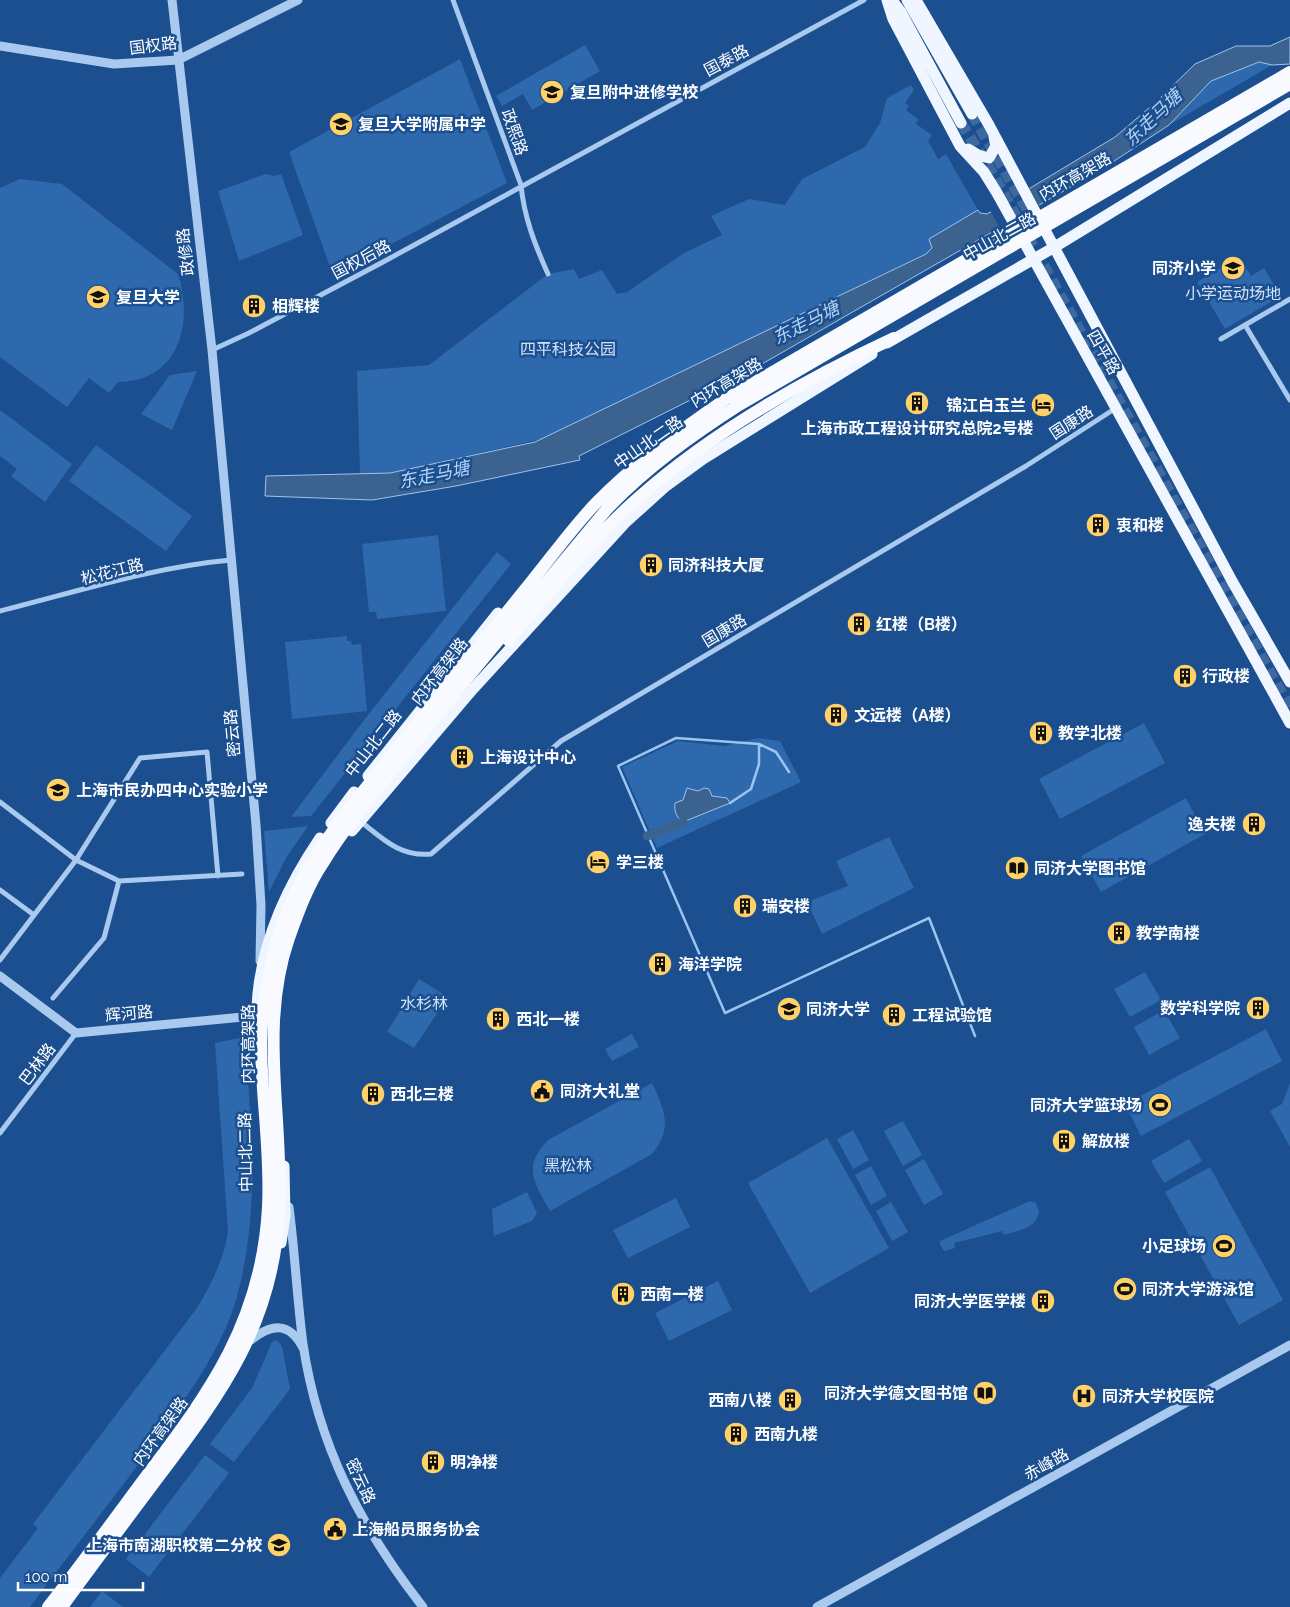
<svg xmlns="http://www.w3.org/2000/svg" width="1290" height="1607" viewBox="0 0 1290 1607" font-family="Raleway,'Noto Sans SC',sans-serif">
  <rect width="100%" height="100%" fill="#1b4f8f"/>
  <path fill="#2e69ad" d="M585 45 600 71 532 110 523 94 502 106 496 96Z
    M460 59 507 183 333 275 289 152Z
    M1259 62 1272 65 1169 125 1211 81Z
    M911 85 914 90 905 103 909 106 906 110 918 119 916 124 932 135 928 141 938 159 946 154 978 210 929 239 932 248 929 252 546 438 390 473 360 474 357 371 429 365 548 274 574 269 579 279 602 270 617 294 627 292 684 253 722 235 711 216 749 199 785 205 802 179 865 147 880 123 887 98Z
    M266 174 274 176 281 174 303 235 239 261 218 191Z
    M20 179 62 184 178 274C194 323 179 382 118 382L109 393 89 378 67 407 0 357V188Z
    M1239 257 1251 276 1264 268 1281 296 1225 329 1197 282Z
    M197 371 172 430 141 414 170 375Z
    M0 410 72 464 45 502 11 476 17 469 0 456Z
    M96 445 192 516 166 551 69 481Z
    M438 535 446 611 377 619 376 612H369L362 544Z
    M497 552 511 564 311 816 291 817 364 720Z
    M347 636V641H351L352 645 361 644 367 711 292 719 285 642Z
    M1144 723 1165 763 1060 819 1039 779Z
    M758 738 780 741 801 782 657 848 622 767 678 741 724 746Z
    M1186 798 1205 834 1101 892 1081 856Z
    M308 826 286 858 269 892 264 831Z
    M889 837 914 888 822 934 807 902 848 886 836 861Z
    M1145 972 1161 1000 1130 1017 1114 989Z
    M419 979 448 997 414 1048 387 1032Z
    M1164 1010 1180 1038 1149 1055 1134 1027Z
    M1266 1029 1282 1061 1141 1136 1125 1104Z
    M632 1034 639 1047 612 1061 605 1049Z
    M244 1037C252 1123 260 1208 238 1293 224 1346 191 1390 160 1435 118 1493 73 1549 30 1607H0V1578L38 1528 33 1524 197 1308C212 1283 224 1259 228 1231L215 1043Z
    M652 1083C665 1111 673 1128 652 1154L550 1211C534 1182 522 1167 548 1140Z
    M1290 1083V1147L1270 1111 1282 1104Z
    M903 1121 922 1155 903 1166 884 1131Z
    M853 1130 869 1160 853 1169 837 1139Z
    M827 1138 889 1248 810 1293 748 1183Z
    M1189 1139 1202 1161 1164 1183 1151 1161Z
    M924 1159 943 1194 924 1205 905 1170Z
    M871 1166 887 1196 871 1205 855 1175Z
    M1210 1167 1283 1300 1239 1325 1165 1192Z
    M527 1192 537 1213 532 1221 494 1236 492 1209Z
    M676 1198 690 1227 628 1258 613 1230Z
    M1030 1201 1036 1203 1039 1212C1036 1229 1017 1231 1004 1235L1002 1231 954 1243 955 1248 944 1251 939 1243 942 1240Z
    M891 1202 908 1232 892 1241 876 1211Z
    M718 1281 732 1310 669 1341 655 1313Z
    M276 1340 282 1346 290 1389 234 1462 210 1444 252 1388 272 1342Z
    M205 1455 229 1473 149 1577 126 1559Z
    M102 1591 123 1607H90Z"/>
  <path fill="#3c6290" stroke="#9cc4f0" d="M1290 37V64L1272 65 1259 62 1211 81 1169 125 1102 169 762 364 579 456 580 460 456 486 372 500 265 496 266 476 390 473 535 442 926 254 932 248 929 239 978 210 980 213 987 214 1115 137 1156 102 1195 64 1236 46H1270Z
    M687 788 698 791 704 788 709 789 712 796 727 798 730 803 683 822C676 817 674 811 675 803L683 800Z"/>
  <path fill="#1b4f8f" d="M1029 188 1040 207 1001 230 990 210Z"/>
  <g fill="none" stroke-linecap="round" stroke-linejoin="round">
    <path stroke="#9cc4f0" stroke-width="2.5" d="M789 772 776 752 759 744 676 738 618 766 725 1013 929 918 975 1036
      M730 803 751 789 759 764V744"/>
    <path stroke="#3c6290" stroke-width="9" d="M647 836 683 822"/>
    <path stroke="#3d69a0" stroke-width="11" stroke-dasharray="11 5.5" stroke-linecap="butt" d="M972 114 1033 220
      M961 123 994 176 1290 708"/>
    <path stroke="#a9c9ee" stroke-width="5" d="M453 0 521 185C524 217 535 245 548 274
      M1245 325 1290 400
      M1221 339 1290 299
      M212 350 249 333 383 262 864 0
      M0 611C76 592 153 567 231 560
      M0 802 76 860 140 758 207 752 218 876
      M360 821C383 839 400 857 431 854L561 741 1026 466 1116 408
      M0 890 34 915
      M0 960 76 860 119 881 242 874
      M53 998 104 938 119 881
      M0 1133 76 1033"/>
    <path stroke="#a9c9ee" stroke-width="9" d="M172 0 212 350 256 825 261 905 260 961
      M0 46 114 64 178 60 298 0
      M0 976 76 1033 243 1017H262
      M289 1207C295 1253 297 1299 303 1344 318 1445 361 1528 423 1607
      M251 1340C271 1324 289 1321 303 1348
      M817 1607 1290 1345"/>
    <path stroke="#f0f6ff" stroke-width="11" d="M887 0 893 19 960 146 984 172 997 193 1290 723
      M892 0 901 12 961 123
      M907 0 972 114
      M916 0 989 125 1232 581 1290 682
      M968 149 978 155 989 158 996 146 994 137
      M887 343 1053 248 1290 103
      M368 776 498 613
      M331 823 354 792
      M352 831 473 689 625 523 666 486 703 459 872 354
      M257 1028C254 960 282 894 320 838
      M281 1243 285 1216 284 1166"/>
    <path stroke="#f8faff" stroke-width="12" d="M508 640C551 592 590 540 638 498 713 431 804 380 894 338
      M48 1607C81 1565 112 1522 144 1479 210 1392 262 1321 268 1207 271 1152 261 1096 261 1041 262 1004 268 969 279 934 304 854 363 793 413 729 453 680 492 630 531 582 553 555 573 527 596 503 635 463 680 430 726 399L1290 72
      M62 1607C93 1564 125 1522 157 1479 222 1393 274 1323 279 1211 284 1120 258 1027 289 938 298 913 308 885 323 863 352 816 390 774 424 731 485 657 545 583 607 509 646 468 691 436 739 405L1290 84"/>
  </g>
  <defs>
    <g id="school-disc" transform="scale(1.25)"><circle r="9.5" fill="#ffd166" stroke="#1b4f8f"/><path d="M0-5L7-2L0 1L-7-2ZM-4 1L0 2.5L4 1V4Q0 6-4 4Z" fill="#111"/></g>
    <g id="university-disc" transform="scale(1.25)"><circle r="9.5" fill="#ffd166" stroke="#1b4f8f"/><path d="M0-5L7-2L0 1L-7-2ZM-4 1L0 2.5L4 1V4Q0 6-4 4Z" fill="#111"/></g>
    <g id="building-disc" transform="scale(1.25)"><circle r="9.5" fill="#ffd166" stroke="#1b4f8f"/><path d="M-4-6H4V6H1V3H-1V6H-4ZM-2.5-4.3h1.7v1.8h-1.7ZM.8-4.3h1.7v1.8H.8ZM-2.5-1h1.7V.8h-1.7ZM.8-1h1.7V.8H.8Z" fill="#111"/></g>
    <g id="hotel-disc" transform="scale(1.25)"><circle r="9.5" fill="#ffd166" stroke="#1b4f8f"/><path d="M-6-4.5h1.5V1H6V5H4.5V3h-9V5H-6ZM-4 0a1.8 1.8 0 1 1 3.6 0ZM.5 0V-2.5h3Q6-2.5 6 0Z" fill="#111"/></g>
    <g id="library-disc" transform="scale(1.25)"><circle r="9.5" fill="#ffd166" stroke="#1b4f8f"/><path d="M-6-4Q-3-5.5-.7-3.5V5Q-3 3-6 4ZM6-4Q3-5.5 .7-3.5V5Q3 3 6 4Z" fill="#111"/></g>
    <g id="civic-disc" transform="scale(1.25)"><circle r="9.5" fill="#ffd166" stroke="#1b4f8f"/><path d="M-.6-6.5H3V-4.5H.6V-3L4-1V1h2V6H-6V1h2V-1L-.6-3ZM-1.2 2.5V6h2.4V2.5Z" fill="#111"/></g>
    <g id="stadium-disc" transform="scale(1.25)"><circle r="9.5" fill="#ffd166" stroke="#1b4f8f"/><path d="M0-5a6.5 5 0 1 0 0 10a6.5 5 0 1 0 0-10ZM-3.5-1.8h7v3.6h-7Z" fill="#111"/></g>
    <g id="hospital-disc" transform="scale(1.25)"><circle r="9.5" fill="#ffd166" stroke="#1b4f8f"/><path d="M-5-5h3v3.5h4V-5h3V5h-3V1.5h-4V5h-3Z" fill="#111"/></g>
  </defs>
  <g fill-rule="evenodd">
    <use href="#school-disc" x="552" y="92"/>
    <use href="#school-disc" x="341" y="124"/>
    <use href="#school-disc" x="1233" y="268"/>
    <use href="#university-disc" x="98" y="297"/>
    <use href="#building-disc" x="254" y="306"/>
    <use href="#building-disc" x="917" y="403"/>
    <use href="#hotel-disc" x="1043" y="405"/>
    <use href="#building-disc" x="1098" y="525"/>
    <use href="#building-disc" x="651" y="565"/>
    <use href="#building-disc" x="859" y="624"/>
    <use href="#building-disc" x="1185" y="676"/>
    <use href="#building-disc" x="836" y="715"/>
    <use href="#building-disc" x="1041" y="733"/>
    <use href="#building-disc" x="462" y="757"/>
    <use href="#school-disc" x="58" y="790"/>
    <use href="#building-disc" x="1254" y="824"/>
    <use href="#hotel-disc" x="598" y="862"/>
    <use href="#library-disc" x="1017" y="868"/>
    <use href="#building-disc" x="745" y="906"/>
    <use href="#building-disc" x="1119" y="933"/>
    <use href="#building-disc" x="660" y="964"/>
    <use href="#building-disc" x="1258" y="1008"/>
    <use href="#university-disc" x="789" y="1009"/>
    <use href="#building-disc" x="894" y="1015"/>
    <use href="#building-disc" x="498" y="1019"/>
    <use href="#civic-disc" x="542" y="1091"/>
    <use href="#building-disc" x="373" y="1094"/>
    <use href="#stadium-disc" x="1160" y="1105"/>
    <use href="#building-disc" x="1064" y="1141"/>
    <use href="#stadium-disc" x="1224" y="1246"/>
    <use href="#stadium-disc" x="1125" y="1289"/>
    <use href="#building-disc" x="623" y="1294"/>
    <use href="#building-disc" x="1043" y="1301"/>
    <use href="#library-disc" x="985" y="1393"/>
    <use href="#hospital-disc" x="1084" y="1396"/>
    <use href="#building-disc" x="790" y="1400"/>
    <use href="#building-disc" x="736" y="1434"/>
    <use href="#building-disc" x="433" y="1462"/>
    <use href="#civic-disc" x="335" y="1529"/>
    <use href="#school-disc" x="279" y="1545"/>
  </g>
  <g text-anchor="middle" stroke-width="5" stroke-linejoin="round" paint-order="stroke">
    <g font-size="16" fill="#fff" stroke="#1b4f8f">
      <text transform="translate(153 45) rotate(-7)" y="6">国权路</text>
      <text transform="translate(726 60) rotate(-28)" y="6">国泰路</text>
      <text transform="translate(515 132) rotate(70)" y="6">政熙路</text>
      <text transform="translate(1075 176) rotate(-30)" y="6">内环高架路</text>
      <text transform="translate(999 236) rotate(-29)" y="6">中山北二路</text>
      <text transform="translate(185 252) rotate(-97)" y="6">政修路</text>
      <text transform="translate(361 259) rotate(-28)" y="6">国权后路</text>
      <text transform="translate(1104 352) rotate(60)" y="6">四平路</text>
      <text transform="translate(726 382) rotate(-31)" y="6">内环高架路</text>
      <text transform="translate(1071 422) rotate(-33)" y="6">国康路</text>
      <text transform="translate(648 442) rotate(-35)" y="6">中山北二路</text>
      <text transform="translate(112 571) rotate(-14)" y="6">松花江路</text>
      <text transform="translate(724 630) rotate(-31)" y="6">国康路</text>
      <text transform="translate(439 671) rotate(-52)" y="6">内环高架路</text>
      <text transform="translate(232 733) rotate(-95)" y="6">密云路</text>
      <text transform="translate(373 743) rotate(-52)" y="6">中山北二路</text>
      <text transform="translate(129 1013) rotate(-5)" y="6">辉河路</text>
      <text transform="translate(248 1044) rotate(-90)" y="6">内环高架路</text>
      <text transform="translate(37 1064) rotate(-53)" y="6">巴林路</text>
      <text transform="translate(245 1152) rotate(-91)" y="6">中山北二路</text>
      <text transform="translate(160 1431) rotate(-54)" y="6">内环高架路</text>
      <text transform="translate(1046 1464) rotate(-29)" y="6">赤峰路</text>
      <text transform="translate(361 1481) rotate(65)" y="6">密云路</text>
    </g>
    <g font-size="16" font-weight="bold" fill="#fff" stroke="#1b4f8f" text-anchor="start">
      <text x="570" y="98">复旦附中进修学校</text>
      <text x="358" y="130">复旦大学附属中学</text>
      <text x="1216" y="274" text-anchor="end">同济小学</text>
      <text x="116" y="303">复旦大学</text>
      <text x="272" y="312">相辉楼</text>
      <text x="1026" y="411" text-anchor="end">锦江白玉兰</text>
      <text x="917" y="434" text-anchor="middle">上海市政工程设计研究总院2号楼</text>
      <text x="1116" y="531">衷和楼</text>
      <text x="668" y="571">同济科技大厦</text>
      <text x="876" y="630">红楼（B楼）</text>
      <text x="1202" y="682">行政楼</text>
      <text x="854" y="721">文远楼（A楼）</text>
      <text x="1058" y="739">教学北楼</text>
      <text x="480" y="763">上海设计中心</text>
      <text x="76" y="796">上海市民办四中心实验小学</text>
      <text x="1236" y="830" text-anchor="end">逸夫楼</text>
      <text x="616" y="868">学三楼</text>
      <text x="1034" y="874">同济大学图书馆</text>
      <text x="762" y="912">瑞安楼</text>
      <text x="1136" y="939">教学南楼</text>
      <text x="678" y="970">海洋学院</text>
      <text x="1240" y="1014" text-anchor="end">数学科学院</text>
      <text x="806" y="1015">同济大学</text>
      <text x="912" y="1021">工程试验馆</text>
      <text x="516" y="1025">西北一楼</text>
      <text x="560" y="1097">同济大礼堂</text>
      <text x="390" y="1100">西北三楼</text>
      <text x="1142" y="1111" text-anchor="end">同济大学篮球场</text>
      <text x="1082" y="1147">解放楼</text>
      <text x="1206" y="1252" text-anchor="end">小足球场</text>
      <text x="1142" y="1295">同济大学游泳馆</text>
      <text x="640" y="1300">西南一楼</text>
      <text x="1026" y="1307" text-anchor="end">同济大学医学楼</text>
      <text x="968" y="1399" text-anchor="end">同济大学德文图书馆</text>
      <text x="1102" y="1402">同济大学校医院</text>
      <text x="772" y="1406" text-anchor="end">西南八楼</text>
      <text x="754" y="1440">西南九楼</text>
      <text x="450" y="1468">明净楼</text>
      <text x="352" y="1535">上海船员服务协会</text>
      <text x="262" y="1551" text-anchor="end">上海市南湖职校第二分校</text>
    </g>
    <g font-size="16" fill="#cfe3fa" stroke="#1b4f8f">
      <text x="1233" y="299">小学运动场地</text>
      <text x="568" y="355">四平科技公园</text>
      <text x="424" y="1009">水杉林</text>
      <text x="568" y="1171">黑松林</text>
    </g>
    <g font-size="18" font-style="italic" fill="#b5d3f5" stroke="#1b4f8f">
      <text transform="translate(1153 118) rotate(-44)" y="6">东走马塘</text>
      <text transform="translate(806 323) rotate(-27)" y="6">东走马塘</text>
      <text transform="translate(434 475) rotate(-12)" y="6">东走马塘</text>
    </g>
  </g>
  <path d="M18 1582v8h125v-8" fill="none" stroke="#ffffff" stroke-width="2.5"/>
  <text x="25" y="1582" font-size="15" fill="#ffffff" stroke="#1b4f8f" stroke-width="4" paint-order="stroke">100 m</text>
</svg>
